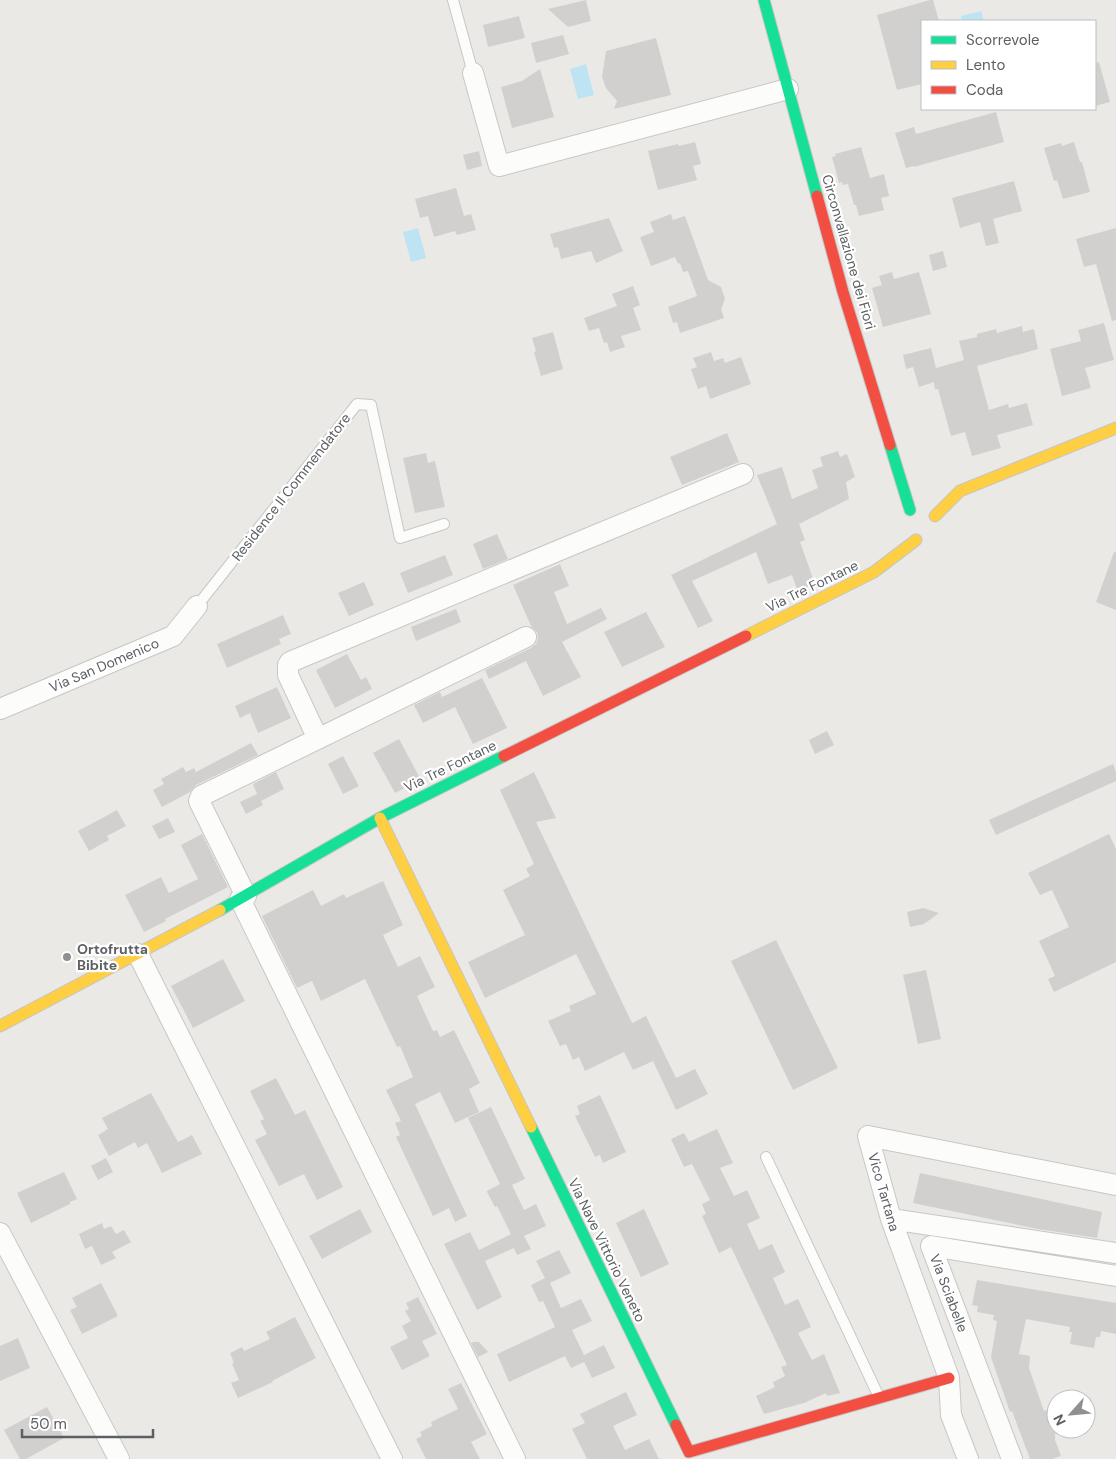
<svg xmlns="http://www.w3.org/2000/svg" width="1116" height="1459" viewBox="0 0 1116 1459" font-family="'DM Sans',sans-serif">
  <rect width="100%" height="100%" fill="#ebe9e6"/>
  <path fill="#bee4f3" d="M981 11 984 21H962L961 16Z
    M586 64 594 95 578 99 570 69Z
    M418 228 426 258 411 262 403 232Z"/>
  <path fill="#d2d0cf" d="M586 0 591 21 568 27 548 9Z
    M930 0H933L939 21H922V84L897 90 877 15Z
    M519 16 525 38 488 47 483 25Z
    M563 35 569 54 536 63 531 43Z
    M656 38 671 95 614 109 617 101 606 88 602 77 606 51Z
    M1099 62 1110 102 1095 106V63Z
    M540 69 554 117 512 128 501 87 522 81Z
    M996 112 1004 142 914 167 913 166 906 168 895 133 914 127 916 134Z
    M695 142 701 164 693 166 697 180 658 190 648 151 678 144 679 146Z
    M1074 142 1080 162H1082L1090 192 1063 199 1057 180 1054 181 1044 148 1061 143 1062 146Z
    M861 147 870 178 884 174 889 196 881 198 884 210 859 216 856 205H854L848 184 843 185 842 182 839 183 832 157 836 156 835 154Z
    M479 151 482 166 467 170 463 155Z
    M1014 181 1022 211 993 219 999 243 986 246 980 222 960 228 952 198Z
    M456 188 464 216 471 214 476 230 457 235 455 231 434 237 428 216 420 218 415 199Z
    M671 214 673 220 685 216 708 280 721 287 725 299 721 309 724 318 680 333 677 322 673 323 668 307 697 296 688 271 683 272 680 263 678 264 675 257 651 266 640 237 654 232 650 222Z
    M609 218 623 251 596 263 591 251 561 259 558 247 554 248 550 234Z
    M1116 228V320L1112 321 1096 264 1084 267 1076 239Z
    M943 251 947 267 933 271 929 255Z
    M892 272 894 279 919 272 931 314 883 327 872 288 882 285 879 276Z
    M633 286 640 305 633 308 641 330 621 336 625 347 610 352 607 342 604 343 599 328 589 331 584 318 617 306 612 294Z
    M1104 323 1114 360 1085 368 1091 388 1062 396 1050 349 1081 341 1078 330Z
    M1022 326 1023 332 1034 329 1038 349 977 366 989 410 1008 404 1009 408 1027 403 1033 425 997 435 1001 448 972 456 965 432 951 436 938 389H935L934 382 919 387 913 367 906 369 903 355 931 348 936 368 964 360 959 341 977 337V334L996 329 997 333Z
    M553 332 563 369 541 376 534 352 536 351 532 338Z
    M711 352 714 361 723 358 725 363 741 357 751 384 710 399 706 386 698 389 691 369 697 367 693 358Z
    M727 433 739 462 682 485 670 457Z
    M838 451 840 457 847 454 855 477 846 482 849 499 799 524 805 540 800 542 815 584 798 592 792 575 768 584 756 552 692 581 713 621 698 628 671 575 777 524 757 475 782 467 792 499 818 488 812 470 823 466 820 457Z
    M426 453 428 463 435 461 445 507 415 513 403 458Z
    M497 534 508 559 483 569 473 544Z
    M1114 552H1116V610L1096 602Z
    M445 555 453 575 408 593 400 573Z
    M560 564 569 586 554 592 567 624 601 608 607 619 562 642 581 677 543 696 526 661 489 679 485 670 531 648 536 644 538 638 537 632 531 626 513 585Z
    M364 582 374 605 349 616 338 593Z
    M456 609 461 622 416 641 411 627Z
    M646 612 665 647 622 667 604 632Z
    M283 615 291 634 279 639 281 644 227 668 217 644Z
    M347 654 361 680 366 677 372 689 335 708 316 670Z
    M482 678 507 728 473 744 455 707 423 723 414 705 440 692 442 697Z
    M277 687 291 718 258 733 250 713 240 718 235 706Z
    M827 731 834 745 815 754 809 740Z
    M399 739 421 780 395 793 373 753Z
    M251 743 258 755 196 785 190 792 162 807 153 790 164 784 161 779 183 767 186 772 194 768 196 772Z
    M343 756 359 786 343 794 328 764Z
    M1113 764 1116 772V781L996 835 989 820Z
    M276 772 284 789 261 801 263 805 246 814 240 802 257 794 253 784Z
    M534 772 556 818 536 822 632 1023 646 1016 676 1078 695 1069 708 1094 676 1110 653 1061 633 1070 624 1052 585 1071 579 1057 573 1060 566 1044 560 1046 548 1021 571 1011 569 1006 596 994 576 954 485 998 468 962 525 935 503 890 530 876 526 869 534 864 500 790Z
    M117 810 126 826 107 836 109 840 89 851 78 831Z
    M168 818 175 832 159 839 152 826Z
    M202 834 228 887 165 919 166 921 144 932 125 895 161 877 169 893 198 879 181 845Z
    M1109 834 1116 849V962L1054 992 1048 979 1055 976 1039 941 1069 927 1052 890 1040 895 1028 873Z
    M383 881 403 925 383 935 398 967 420 956 435 987 417 996 433 1031 437 1030 440 1037 454 1030 480 1083 469 1089 479 1112 455 1123 440 1092 415 1104 467 1216 455 1222 449 1208 433 1216 396 1137 400 1135 395 1123 401 1121 386 1090 413 1077 400 1046 397 1047 365 979 321 1001 312 981 297 988 262 916 313 890 321 906 344 894 346 898Z
    M923 908 939 913 924 924 910 927 907 912Z
    M776 940 838 1068 793 1090 731 961Z
    M223 959 245 1001 193 1028 171 986Z
    M926 970 941 1039 918 1044 903 975Z
    M276 1078 295 1115 305 1110 343 1187 317 1200 304 1174 279 1186 255 1140 267 1134 260 1121 264 1119 250 1091Z
    M151 1093 178 1142 192 1135 202 1154 162 1173 147 1143 138 1148 135 1142 109 1156 98 1135 108 1129 102 1118Z
    M600 1095 626 1152 603 1163 600 1155 595 1157 575 1116 580 1114 577 1106Z
    M491 1107 525 1179 512 1185 524 1210 536 1204 546 1226 524 1236 531 1249 517 1255 514 1248 485 1261 502 1297 477 1310 444 1244 470 1232 479 1250 511 1234 497 1206 495 1207 487 1192V1191L500 1184 468 1118Z
    M717 1129 733 1163 720 1168 734 1196 747 1190 760 1218 747 1224 759 1250 772 1244 785 1272 773 1278 785 1305 798 1299 811 1327 798 1333 812 1360 824 1354 840 1393 827 1396 826 1393 804 1403 764 1414 756 1396 775 1387 773 1382 785 1376 781 1367 787 1365 731 1247 719 1253 702 1216 706 1214 702 1204 710 1200 692 1164 684 1167 671 1139 684 1133 689 1142Z
    M106 1158 113 1172 98 1180 91 1166Z
    M64 1172 77 1199 70 1202V1204L31 1223 17 1193Z
    M920 1173 1102 1212 1097 1238 1038 1229 913 1203Z
    M360 1209 372 1232 322 1259 309 1236Z
    M644 1209 669 1264 641 1277 616 1223Z
    M102 1223 104 1229 111 1226 116 1234 124 1230 131 1242 112 1252 116 1258 101 1265 92 1246 85 1249 79 1234Z
    M559 1250 571 1273 550 1283 561 1308 581 1299 592 1321 572 1330 584 1355 604 1345 615 1368 592 1378 584 1362 571 1368 565 1356 509 1382 497 1354 555 1327 543 1301 539 1302 531 1285 545 1278 536 1261Z
    M977 1280 1116 1303V1334L1101 1331 1100 1337H1096L1094 1348 1070 1344 1072 1332H1069L1070 1327 1026 1319 1019 1354 1030 1356 1029 1368 1044 1411 1051 1409 1052 1413 1056 1411 1055 1440 1061 1456 1052 1459H1030L1012 1411 1010 1412 991 1357 997 1321 993 1320 994 1315 977 1312 978 1306 972 1305Z
    M101 1283 118 1316 82 1334 70 1310 77 1307 72 1298Z
    M418 1297 437 1334 422 1341 430 1356 402 1370 390 1347 408 1338 402 1326 411 1321 405 1311 409 1309 406 1303Z
    M295 1317 316 1358 272 1381 273 1382 238 1398 231 1383 239 1380 232 1364 234 1363 230 1353 242 1347 244 1351 270 1339 266 1332Z
    M18 1338 30 1368 0 1381V1346Z
    M474 1342H479L488 1352 478 1357 471 1343Z
    M461 1383 487 1434 471 1442 480 1459H426L416 1439 422 1436 420 1432 432 1426 431 1422 458 1409 448 1389Z
    M626 1392 637 1415 613 1426 625 1450 649 1439 659 1459H587L572 1429 585 1423 580 1414Z
    M47 1407 64 1438 26 1459H20L4 1430Z"/>
  <g fill="none" stroke-linecap="round" stroke-linejoin="round">
    <g stroke="#c7c7c6" stroke-width="12">
      <path id="lane" d="M453 0 473 73
        M197 606 357 404 371 405 400 538 444 524
        M766 1157 879 1397"/>
    </g>
    <g stroke="#c7c7c6" stroke-width="22">
      <path id="street" d="M473 73 499 166 788 89
        M0 709 173 636 197 606
        M318 739 288 675V665L290 662 743 474
        M246 896 199 801 201 796 526 637
        M240 899 515 1459
        M138 954 392 1459
        M891 1219 1116 1253
        M0 1233 119 1459
        M968 1459 951 1415 949 1378 891 1219 868 1136 1116 1185
        M1012 1459 931 1246 1116 1276"/>
    </g>
    <g stroke="#c5c6c6" stroke-width="13">
      <path id="fast" d="M764 0 817 196
        M890 445 910 510
        M220 910 380 818 504 756
        M531 1127 676 1425"/>
    </g>
    <g stroke="#c5c6c6" stroke-width="13">
      <path id="slow" d="M935 516 960 491 1116 428
        M746 636 874 572 916 540
        M380 818 531 1127
        M0 1026 220 910"/>
    </g>
    <g stroke="#c5c6c6" stroke-width="13">
      <path id="jam" d="M817 196 843 292 890 445
        M504 756 746 636
        M676 1425 689 1452 949 1378"/>
    </g>
    <use href="#lane" stroke="#fcfcfb" stroke-width="10"/>
    <use href="#street" stroke="#fcfcfb" stroke-width="20"/>
    <use href="#fast" stroke="#16e098" stroke-width="11"/>
    <use href="#slow" stroke="#ffcf43" stroke-width="11"/>
    <use href="#jam" stroke="#f24e42" stroke-width="11"/>
  </g>
  <circle fill="#8e9091" stroke="#fff" stroke-width="2" cx="67" cy="957" r="5"/>
  <g text-anchor="middle" stroke-width="4.5" stroke-linejoin="round" paint-order="stroke">
    <g font-size="14" fill="#5c6063" stroke="#fff">
      <text transform="translate(849 252) rotate(74)" y="5">Circonvallazione dei Fiori</text>
      <text transform="translate(291 487) rotate(-52)" y="5">Residence Il Commendatore</text>
      <text transform="translate(812 586) rotate(-26)" y="5">Via Tre Fontane</text>
      <text transform="translate(104 665) rotate(-23)" y="5">Via San Domenico</text>
      <text transform="translate(450 766) rotate(-26)" y="5">Via Tre Fontane</text>
      <text transform="translate(884 1192) rotate(74)" y="5">Vico Tartana</text>
      <text transform="translate(607 1250) rotate(64)" y="5">Via Nave Vittorio Veneto</text>
      <text transform="translate(949 1293) rotate(69)" y="5">Via Sciabelle</text>
    </g>
    <g font-size="14" font-weight="bold" fill="#5c6063" stroke="#fff" text-anchor="start">
      <text x="77" y="954">Ortofrutta<tspan x="77" dy="16">Bibite</tspan></text>
    </g>
  </g>
  <rect x="921" y="20" width="175" height="90" fill="#ffffff" stroke="#bebfc1"/>
  <rect x="931" y="36" width="25" height="8" fill="#16e098" stroke="#bebfc1"/>
  <text x="966" y="45" font-size="15" fill="#5c6063">Scorrevole</text>
  <rect x="931" y="61" width="25" height="8" fill="#ffcf43" stroke="#bebfc1"/>
  <text x="966" y="70" font-size="15" fill="#5c6063">Lento</text>
  <rect x="931" y="86" width="25" height="8" fill="#f24e42" stroke="#bebfc1"/>
  <text x="966" y="95" font-size="15" fill="#5c6063">Coda</text>
  <g transform="translate(1071 1414) rotate(243)"><circle r="24" fill="#ffffff" stroke="#bebfc1"/>
  <path d="M0-4L9 19L0 12L-9 19Z" fill="#8e9091"/>
  <text y="-8" font-size="14" font-weight="bold" text-anchor="middle" fill="#5c6063">N</text>
  </g>
  <path d="M22 1429v8h131v-8" fill="none" stroke="#5c6063" stroke-width="2.5"/>
  <text x="30" y="1429" font-size="15" fill="#5c6063" stroke="#ffffff" stroke-width="4" paint-order="stroke">50 m</text>
</svg>
